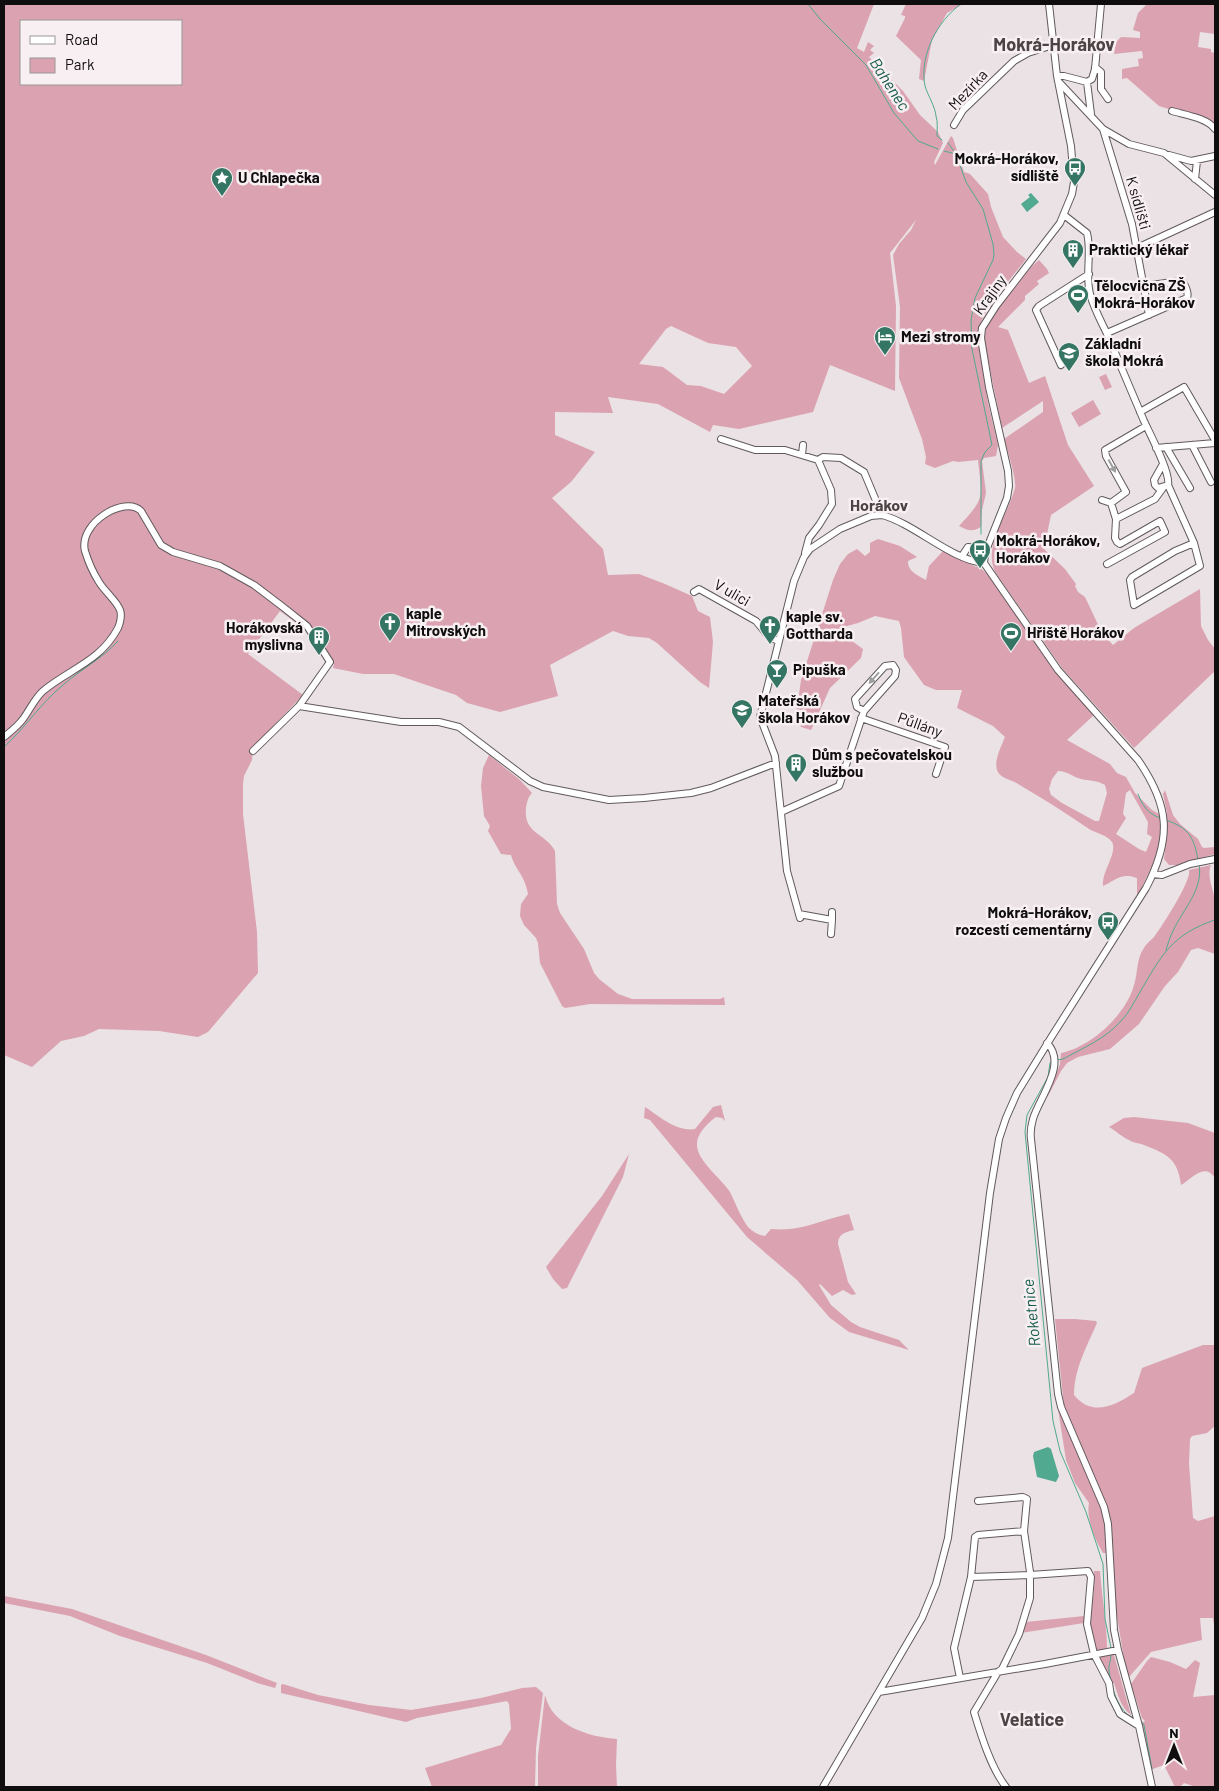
<svg xmlns="http://www.w3.org/2000/svg" width="1219" height="1791" viewBox="0 0 1219 1791" font-family="Barlow,sans-serif">
  <rect width="100%" height="100%" fill="#eae2e4"/>
  <path fill="#dba2b2" fill-rule="evenodd" d="M4 4H874L857 48 864 52 868 42 874 46 870 50 874 53 869 57 903 91 920 115 938 132 943 143 934 162 935 165 951 136 953 138 964 172 970 174 988 194 991 207 1003 237 1017 252 1026 259C1012 278 978 314 977 337L988 403 998 445 996 456 984 458 982 461 986 493 982 510 981 527C972 532 969 531 959 526 986 497 982 498 978 460L958 462 953 461 935 468 925 464 926 457 922 439 899 378 900 307 893 255 899 244 911 230 916 220 890 253 896 306 895 391 830 365 813 412 739 429 713 425 710 432 658 404 608 397 613 413 555 412V435L595 452 571 482 552 498 603 549 608 575 639 574 665 584 692 596 698 611 710 617 713 642 709 688 700 682 657 643 649 638 628 636 613 631 550 665 558 696 500 712 467 703 456 695 394 674H363L333 668 334 664 326 658 306 630 280 611 248 654 303 695 253 747 252 760 244 776 243 784V814L257 932 258 973 208 1032 198 1037 159 1031 99 1029 84 1036 61 1041 32 1067 4 1055ZM21 21H181V84H21ZM671 326 708 343 736 347 752 366 724 394 701 386 687 385 663 367 639 364 666 329Z
    M906 4H963L947 13 932 40 924 81 919 79 921 60 896 36 905 18V16L901 15Z
    M1147 4H1215V34L1200 32 1198 47 1211 49V52L1215 53V125L1198 118 1159 106 1127 78 1122 79V69L1139 66 1138 59 1143 58 1142 51 1114 54 1116 42 1121 37 1140 38V32L1133 30 1138 13Z
    M1039 260 1047 269 1049 273 1037 281 1039 284 1025 296V300L998 327 1008 330 1029 383 1045 376 1068 445 1094 486 1051 515 1044 549 1065 569 1076 584 1075 586 1078 592 1085 597 1102 633 1113 645 1134 628 1200 589 1201 626 1208 640 1215 649V671L1134 748 1062 668 995 572C983 544 1008 515 1015 488 1017 480 1007 449 1004 439L1043 412V401L1002 428 984 340 986 324 1005 297 1032 266Z
    M1106 374 1112 387 1105 390 1099 377Z
    M1093 400 1101 414 1079 427 1071 413Z
    M878 539 900 546 917 557 908 561C907 571 919 576 926 580L929 566 944 550 976 567 978 566 992 578 1094 715 1067 740 1110 764 1117 773 1126 777 1135 793 1152 810 1161 815 1167 813 1163 794 1165 790 1173 815 1180 824 1198 839 1202 847 1204 848 1215 847V854L1178 865H1169L1164 859 1166 841 1161 840 1154 862 1137 897V878C1122 872 1115 880 1103 886 1101 872 1118 853 1112 842 1107 835 1096 833 1089 829 1066 813 1042 798 1018 784 1011 779 1000 779 997 770 994 760 1001 747 1005 737L993 726 957 708 962 690H936L924 685 904 657 901 628 899 621 875 616 858 623 843 627 845 636 863 649 861 658 830 688 811 730 801 727 797 709 801 680 833 580 840 564 848 554 857 549 865 556 870 552V543ZM1058 771C1067 771 1073 777 1081 779 1090 781 1097 780 1105 785L1107 793 1099 821H1095L1062 803 1051 795 1049 789 1052 779ZM1130 790 1148 822 1147 834 1152 837 1146 852 1139 849 1116 834 1126 818 1123 814 1126 793Z
    M489 755 520 780 532 793C528 797 527 802 526 808 523 834 546 833 555 851L557 904 560 913 584 949 594 973 599 979 618 994 632 999H720L724 997 725 1005 590 1004 565 1008 562 1006 540 963 538 943 536 938 524 925 520 916 521 904 528 894C525 875 515 870 511 855L501 854 488 831 490 826 484 816 481 786 483 768Z
    M1211 865C1206 878 1215 891 1215 903 1216 920 1215 937 1215 954L1198 948 1191 950 1178 972 1165 986 1139 1024 1110 1049 1078 1057 1067 1063 1061 1071 1047 1098 1060 1064 1061 1053C1091 1047 1126 1015 1134 985 1138 973 1136 959 1144 948 1146 944 1151 940 1154 937 1162 926 1192 880 1189 870Z
    M721 1105 725 1121 722 1118 716 1117C708 1123 696 1134 697 1145 697 1161 722 1179 730 1192 736 1204 740 1216 748 1227 753 1232 758 1235 765 1236L771 1229C802 1232 819 1220 849 1214L854 1230C845 1232 838 1234 838 1244L848 1282 856 1294 852 1295 843 1290 832 1296 820 1284 819 1285 831 1305 851 1322 860 1327 899 1340 909 1350 849 1332 830 1318 797 1280 747 1237 650 1120 644 1118 645 1107C660 1117 677 1132 695 1129L713 1107Z
    M1134 1117 1188 1123 1215 1133V1178C1204 1162 1192 1179 1181 1185 1178 1159 1167 1154 1144 1145 1139 1143 1133 1143 1129 1140 1122 1137 1116 1131 1109 1127L1124 1118Z
    M629 1154 623 1177 567 1288 562 1289 553 1279 546 1267 602 1196Z
    M1055 1319H1075L1096 1321 1097 1323C1087 1346 1074 1369 1074 1395 1092 1417 1114 1406 1134 1393L1142 1368 1203 1345H1215V1426L1207 1433 1192 1436 1190 1439 1189 1464 1193 1518 1198 1521 1215 1516V1632L1213 1618H1200L1202 1640 1151 1652 1129 1677H1127L1112 1586 1111 1522 1082 1447 1064 1407Z
    M1058 1409 1101 1506 1105 1527 1106 1553H1103C1095 1540 1086 1519 1089 1503L1075 1483 1066 1460Z
    M1094 1571H1100C1102 1598 1107 1625 1107 1651L1114 1655 1131 1715C1121 1708 1118 1695 1114 1683H1109C1101 1669 1090 1645 1090 1629 1090 1610 1096 1591 1094 1571Z
    M4 1596 72 1609 206 1655 277 1683 275 1688 257 1683 207 1663 120 1636 70 1616 4 1603Z
    M1084 1616V1623L1021 1633 1026 1622Z
    M1151 1657 1170 1662 1186 1669 1195 1660 1200 1663 1193 1697 1215 1695V1787H1196L1184 1783 1180 1787H1175L1164 1765 1150 1770 1140 1724 1145 1721 1142 1718 1131 1684 1147 1661Z
    M283 1684 318 1695 369 1705 411 1710 481 1698 522 1688 536 1687 543 1693 536 1748 535 1787H432L425 1768 501 1745 511 1729 509 1704 507 1701 417 1718 406 1722 281 1693V1685Z
    M545 1695C552 1726 589 1737 617 1739L616 1765 617 1787H538V1756Z"/>
  <path fill="#51a990" d="M1031 193 1039 202 1027 212 1021 204 1030 197 1028 195Z
    M1048 1447 1051 1449 1059 1476 1056 1482 1037 1477 1033 1456 1034 1452Z"/>
  <g fill="none" stroke-linecap="round" stroke-linejoin="round">
    <path stroke="#51a990" stroke-width="1" d="M808 4 820 19 866 65 894 113 918 141 938 149
      M942 140 937 136C937 129 938 122 936 116 935 106 928 96 925 86 919 56 937 21 961 4
      M948 143 956 154 966 182 983 209 993 244 994 254 993 260 975 298 971 320 972 349 992 445 985 452 981 461V534
      M944 151 956 154
      M4 747C25 728 41 703 63 685 81 669 102 659 118 641
      M1138 794C1143 806 1147 813 1160 818
      M1166 820C1189 828 1194 837 1198 860
      M1166 950C1168 943 1170 937 1173 931 1183 909 1204 889 1199 864
      M1056 1060 1063 1059C1083 1048 1105 1039 1121 1021 1129 1013 1134 1002 1140 992 1161 956 1172 934 1215 920
      M1052 1061 1050 1063 1048 1077 1027 1115 1025 1132 1053 1421 1060 1451 1086 1512 1103 1564 1105 1619 1111 1648
      M1111 1655C1111 1661 1108 1666 1109 1671 1111 1686 1118 1712 1133 1718
      M1141 1721 1144 1725 1152 1769"/>
    <g stroke="#615a5c" stroke-width="8">
      <path id="minor" d="M1095 67 1101 72V89L1108 99
        M1057 76H1064L1087 82 1091 114
        M1058 81 1103 129 1129 144 1164 153 1215 195
        M1087 82 1092 79 1095 69 1101 4
        M1172 111C1186 115 1207 118 1215 129
        M954 125 963 110 1014 61 1028 53 1053 45
        M1103 129 1132 224 1149 315
        M1169 155 1191 161 1215 156
        M1195 179 1197 161
        M1064 215 1087 233C1092 253 1085 274 1090 294 1094 309 1102 323 1108 336 1120 365 1132 393 1144 421 1150 434 1171 474 1168 485L1158 488 1155 485 1154 480 1163 464
        M1137 248 1215 212
        M1107 333 1187 298C1189 293 1186 287 1183 282L1180 281 1144 286
        M1061 365 1036 310 1039 306 1089 274
        M1140 412 1184 387 1215 440
        M1146 426 1105 450 1106 456 1126 492 1111 503 1116 519 1155 499 1163 488
        M721 439 755 450H785L818 460 831 490 832 504 819 525 809 538 805 553
        M1192 445 1211 482
        M1166 447 1190 488
        M1156 448 1215 443
        M802 455 803 445
        M818 460 823 457 841 458 864 472 882 515
        M1168 485 1194 543 1200 566 1134 605 1130 580 1132 577 1175 551 1194 543
        M1102 500 1111 503
        M962 556 968 547 976 548 985 553
        M984 563 985 553 1007 498 1009 486 1008 471 989 387 981 338 982 328 996 306 1060 223 1072 194 1074 182 1071 146 1057 76 1049 4
        M1107 564 1165 532 1160 521 1120 544 1117 542 1115 538 1116 519
        M694 592 699 589 756 621 770 638 779 641
        M299 706 401 722H439L459 727 530 781 543 787 609 800 644 798 691 793 711 788 776 763
        M861 718 945 747 936 774
        M4 737C10 732 18 726 23 719 29 711 35 698 43 691 69 669 100 662 118 628 120 624 122 615 120 610 116 600 105 592 99 582 94 574 88 561 85 551 78 523 125 495 141 511L161 545 173 552 220 566 254 585 283 607 307 626 330 662 299 706 253 751
        M781 812 839 786 864 711 895 676 896 670 893 665 885 666 855 699 857 707 864 711
        M1153 874 1162 875 1190 864 1215 859
        M799 914 832 920 831 934
        M800 918 787 871 775 756 760 717 794 581 804 557 810 549 840 529 871 516 882 515C915 524 951 560 984 563
        M832 920V912
        M1047 1043C1068 1064 1039 1098 1033 1119 1031 1126 1030 1132 1031 1139L1058 1394 1061 1407 1104 1507 1108 1524 1114 1630 1118 1650 1139 1726 1152 1787
        M978 1501 1023 1497 1027 1499 1024 1531 1030 1572V1598L1019 1634 1002 1669 998 1672 974 1712C981 1735 991 1768 1006 1787
        M971 1577 1030 1575 1088 1571 1091 1577 1087 1624 1094 1654 1109 1683 1111 1696 1120 1714 1139 1726
        M960 1678 954 1648 971 1577 975 1537 978 1535 1024 1531
        M879 1692 1045 1664 1118 1650
        M823 1787 922 1618 936 1584 948 1538 990 1193 999 1139 1006 1118 1017 1093 1052 1036 1146 888C1172 838 1170 806 1138 760L1058 670 984 563"/>
    </g>
    <use href="#minor" stroke="#fff" stroke-width="6"/>
  </g>
  <defs><path id="oneway-solid" d="M-6-.8H1V-3.2L6.5 0L1 3.2V.8H-6Z" transform="scale(1.25)"/></defs>
  <g fill="#9f9e9e">
    <use href="#oneway-solid" transform="translate(1112 466) rotate(61)"/>
    <use href="#oneway-solid" transform="translate(874 678) rotate(132)"/>
  </g>
  <defs>
    <g id="bus-pin" transform="scale(1.125)"><path d="M0 17L-7.5 6A9.5 9.5 0 1 1 7.5 6Z" fill="#357563" stroke="#f7eff1"/><path d="M-5-6H5V4H4V6H2V4H-2V6H-4V4H-5ZM-3.5-4V0h7V-4ZM-3.5 1.2v1.5H-2V1.2ZM2 1.2v1.5H3.5V1.2Z" fill="#fff"/></g>
    <g id="sight-pin" transform="scale(1.125)"><path d="M0 17L-7.5 6A9.5 9.5 0 1 1 7.5 6Z" fill="#357563" stroke="#f7eff1"/><path d="M0-6L1.8-2.2L6-1.7L2.9 1.2L3.7 5.4L0 3.3L-3.7 5.4L-2.9 1.2L-6-1.7L-1.8-2.2Z" fill="#fff"/></g>
    <g id="building-pin" transform="scale(1.125)"><path d="M0 17L-7.5 6A9.5 9.5 0 1 1 7.5 6Z" fill="#357563" stroke="#f7eff1"/><path d="M-4-6H4V6H1V3H-1V6H-4ZM-2.5-4.3h1.7v1.8h-1.7ZM.8-4.3h1.7v1.8H.8ZM-2.5-1h1.7V.8h-1.7ZM.8-1h1.7V.8H.8Z" fill="#fff"/></g>
    <g id="stadium-pin" transform="scale(1.125)"><path d="M0 17L-7.5 6A9.5 9.5 0 1 1 7.5 6Z" fill="#357563" stroke="#f7eff1"/><path d="M0-5a6.5 5 0 1 0 0 10a6.5 5 0 1 0 0-10ZM-3.5-1.8h7v3.6h-7Z" fill="#fff"/></g>
    <g id="hotel-pin" transform="scale(1.125)"><path d="M0 17L-7.5 6A9.5 9.5 0 1 1 7.5 6Z" fill="#357563" stroke="#f7eff1"/><path d="M-6-4.5h1.5V1H6V5H4.5V3h-9V5H-6ZM-4 0a1.8 1.8 0 1 1 3.6 0ZM.5 0V-2.5h3Q6-2.5 6 0Z" fill="#fff"/></g>
    <g id="school-pin" transform="scale(1.125)"><path d="M0 17L-7.5 6A9.5 9.5 0 1 1 7.5 6Z" fill="#357563" stroke="#f7eff1"/><path d="M0-5L7-2L0 1L-7-2ZM-4 1L0 2.5L4 1V4Q0 6-4 4Z" fill="#fff"/></g>
    <g id="church-pin" transform="scale(1.125)"><path d="M0 17L-7.5 6A9.5 9.5 0 1 1 7.5 6Z" fill="#357563" stroke="#f7eff1"/><path d="M-1.2-6h2.4v3.5h3.3v2.4h-3.3V6h-2.4V-.1h-3.3v-2.4h3.3Z" fill="#fff"/></g>
    <g id="bar-pin" transform="scale(1.125)"><path d="M0 17L-7.5 6A9.5 9.5 0 1 1 7.5 6Z" fill="#357563" stroke="#f7eff1"/><path d="M-6-5H6L.8 .8V4.5H3.5V6h-7V4.5H-.8V.8Z" fill="#fff"/></g>
  </defs>
  <g fill-rule="evenodd">
    <use href="#bus-pin" x="1075" y="168"/>
    <use href="#sight-pin" x="222" y="178"/>
    <use href="#building-pin" x="1073" y="250"/>
    <use href="#stadium-pin" x="1078" y="295"/>
    <use href="#hotel-pin" x="885" y="337"/>
    <use href="#school-pin" x="1069" y="353"/>
    <use href="#bus-pin" x="980" y="550"/>
    <use href="#church-pin" x="390" y="623"/>
    <use href="#church-pin" x="770" y="626"/>
    <use href="#stadium-pin" x="1011" y="633"/>
    <use href="#building-pin" x="319" y="637"/>
    <use href="#bar-pin" x="777" y="670"/>
    <use href="#school-pin" x="742" y="710"/>
    <use href="#building-pin" x="796" y="764"/>
    <use href="#bus-pin" x="1108" y="922"/>
  </g>
  <g text-anchor="middle" stroke-width="5" stroke-linejoin="round" paint-order="stroke">
    <g font-size="15" fill="#0f0d0d" stroke="#f7eff1">
      <text transform="translate(968 90) rotate(-47)" y="5">Mezírka</text>
      <text transform="translate(1138 203) rotate(74)" y="5">K sídlišti</text>
      <text transform="translate(990 295) rotate(-54)" y="5">Krajiny</text>
      <text transform="translate(732 593) rotate(30)" y="5">V ulici</text>
      <text transform="translate(920 725) rotate(20)" y="5">Půllány</text>
    </g>
    <g font-size="15" font-weight="bold" fill="#0f0d0d" stroke="#f7eff1" text-anchor="start">
      <text x="1059" y="164" text-anchor="end">Mokrá-Horákov,<tspan x="1059" dy="17">sídliště</tspan></text>
      <text x="238" y="183">U Chlapečka</text>
      <text x="1089" y="255">Praktický lékař</text>
      <text x="1094" y="291">Tělocvična ZŠ<tspan x="1094" dy="17">Mokrá-Horákov</tspan></text>
      <text x="901" y="342">Mezi stromy</text>
      <text x="1085" y="349">Základní<tspan x="1085" dy="17">škola Mokrá</tspan></text>
      <text x="996" y="546">Mokrá-Horákov,<tspan x="996" dy="17">Horákov</tspan></text>
      <text x="406" y="619">kaple<tspan x="406" dy="17">Mitrovských</tspan></text>
      <text x="786" y="622">kaple sv.<tspan x="786" dy="17">Gottharda</tspan></text>
      <text x="303" y="633" text-anchor="end">Horákovská<tspan x="303" dy="17">myslivna</tspan></text>
      <text x="1027" y="638">Hřiště Horákov</text>
      <text x="793" y="675">Pipuška</text>
      <text x="758" y="706">Mateřská<tspan x="758" dy="17">škola Horákov</tspan></text>
      <text x="812" y="760">Dům s pečovatelskou<tspan x="812" dy="17">službou</tspan></text>
      <text x="1092" y="918" text-anchor="end">Mokrá-Horákov,<tspan x="1092" dy="17">rozcestí cementárny</tspan></text>
    </g>
    <g font-size="16" font-style="italic" fill="#155c4b" stroke="#f7eff1">
      <text transform="translate(890 84) rotate(57)" y="6">Bahenec</text>
      <text transform="translate(1031 1313) rotate(-96)" y="6">Roketnice</text>
    </g>
    <g font-size="16" font-weight="bold" fill="#4a4445" stroke="#f7eff1">
      <text x="879" y="511">Horákov</text>
    </g>
    <g font-size="18" font-weight="bold" fill="#4a4445" stroke="#f7eff1">
      <text x="1054" y="51">Mokrá-Horákov</text>
      <text x="1032" y="1726">Velatice</text>
    </g>
  </g>
  <rect width="1219" height="1791" fill="none" stroke="#0f0d0d" stroke-width="10"/>
  <rect x="20" y="20" width="162" height="65" fill="#f7eff1" stroke="#9a9596"/>
  <rect x="30" y="36" width="25" height="8" fill="#ffffff" stroke="#9a9596"/>
  <text x="65" y="45" font-size="15" fill="#0f0d0d">Road</text>
  <rect x="30" y="58" width="25" height="15" fill="#dba2b2" stroke="#9a9596"/>
  <text x="65" y="70" font-size="15" fill="#0f0d0d">Park</text>
  <g transform="translate(1174 1746)" stroke="#f7eff1" stroke-width="4" paint-order="stroke">
  <path d="M0-4L9 19L0 12L-9 19Z" fill="#0f0d0d"/>
  <text y="-8" font-size="14" font-weight="bold" text-anchor="middle" fill="#0f0d0d">N</text>
  </g>
</svg>
